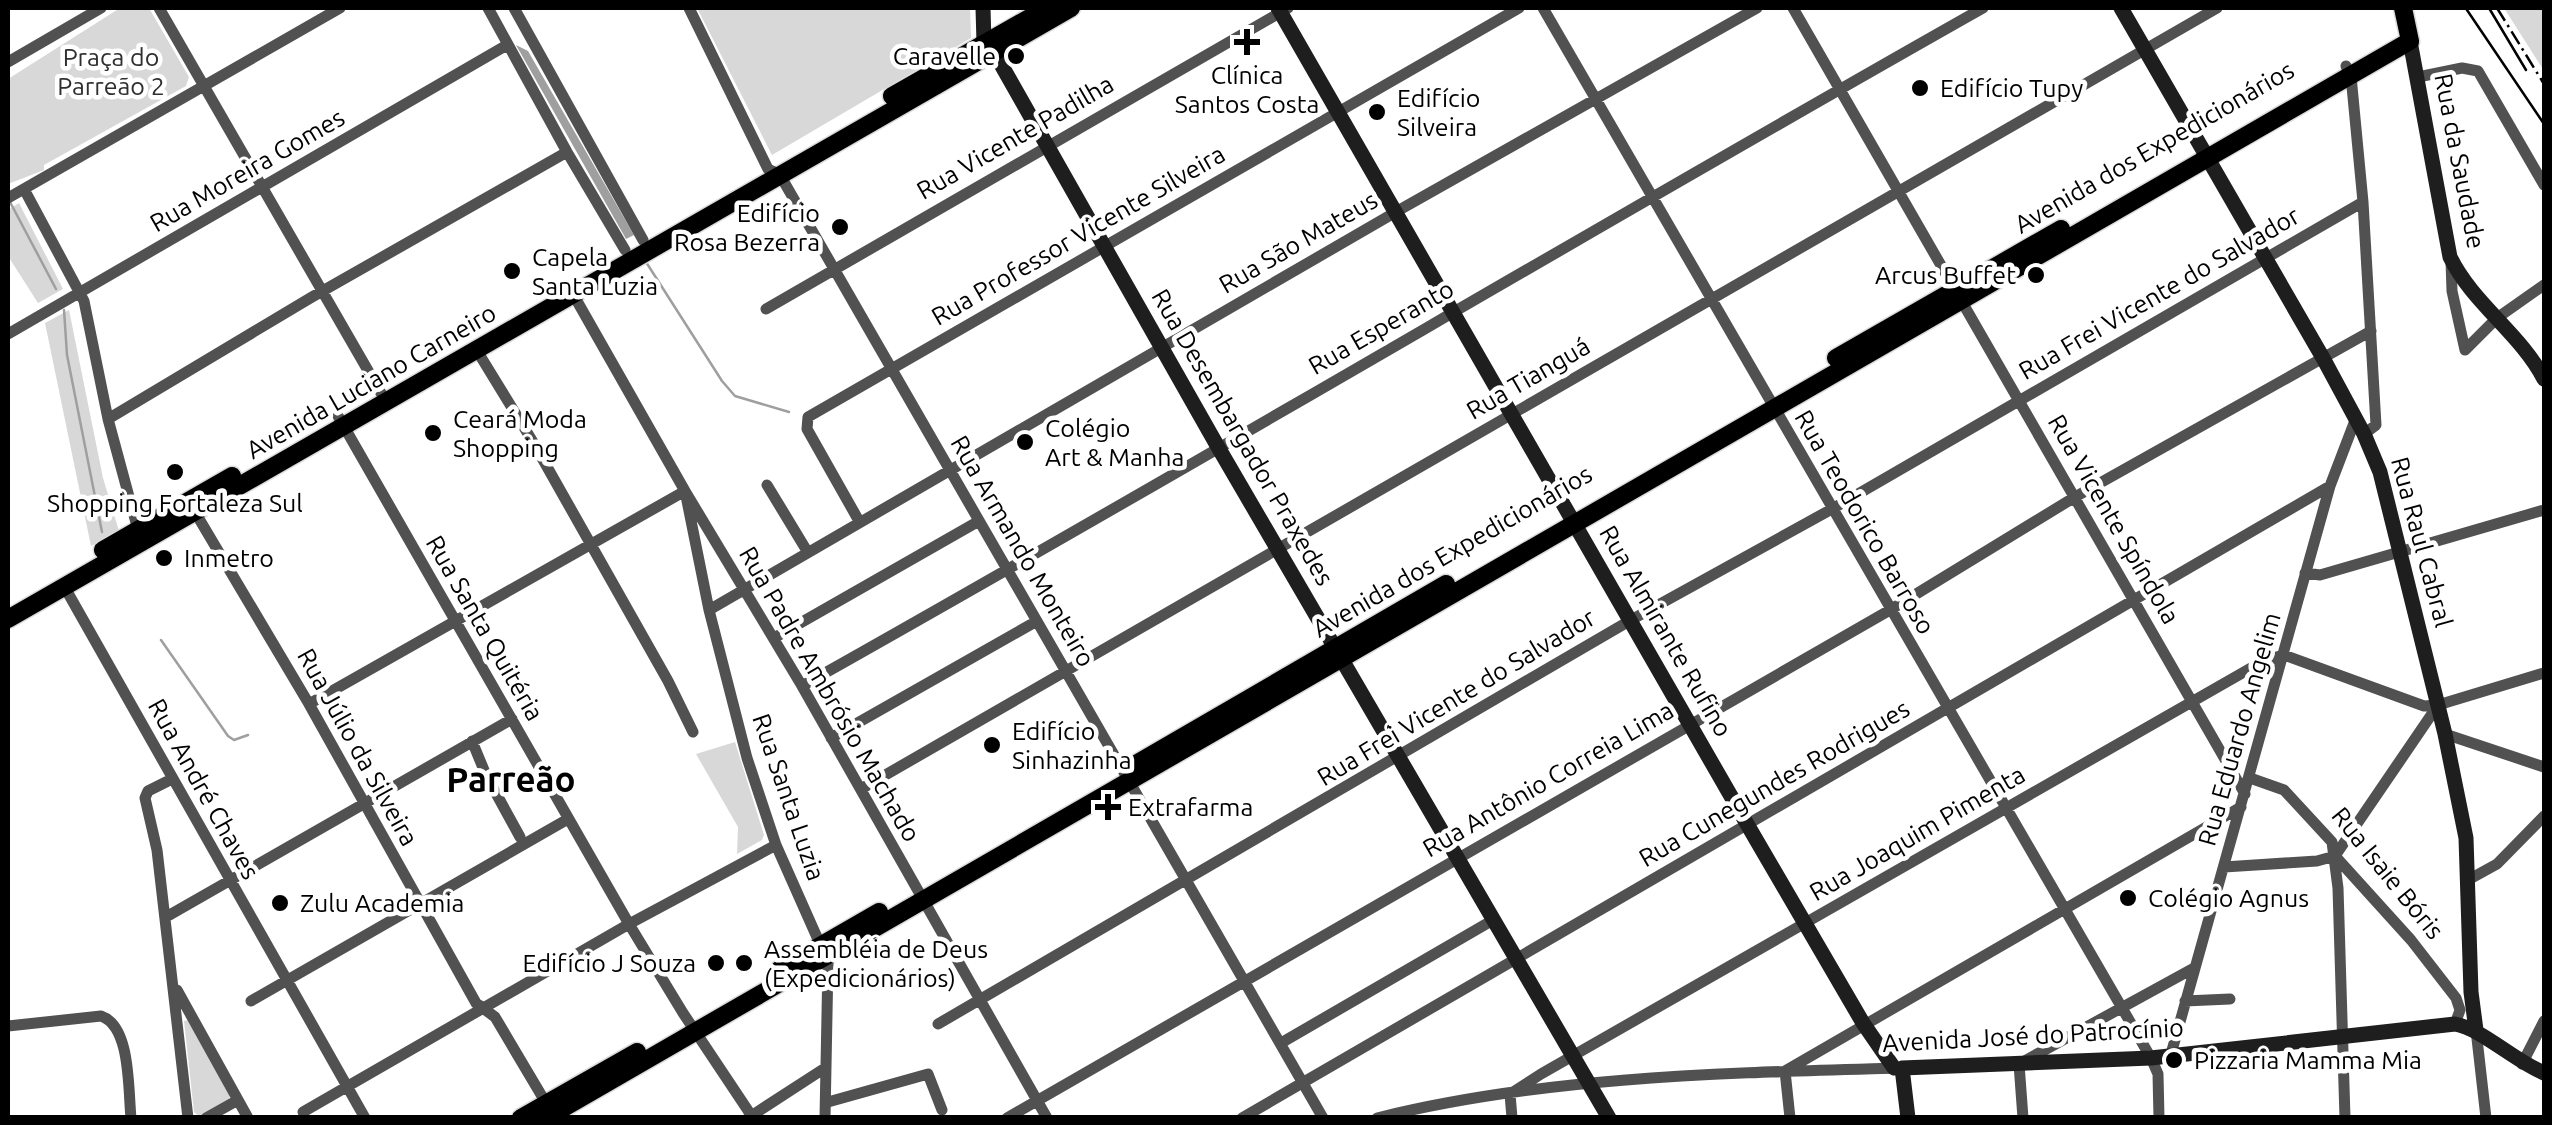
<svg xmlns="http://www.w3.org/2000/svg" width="2552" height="1125" viewBox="0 0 2552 1125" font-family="Ubuntu,sans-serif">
  <rect width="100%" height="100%" fill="#fff"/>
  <path fill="#d8d8d8" d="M120 8H149L189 77 186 86 44 165V170L8 184V79Z
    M697 8H970L971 38 772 155Z
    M2504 8H2544V71Z
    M19 203 63 289 38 303 8 256V210Z
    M69 310 103 478 119 531 91 546 45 323Z
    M735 742 764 835 762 840 737 854 738 827 696 754Z
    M188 1020 230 1095 229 1099 199 1116 194 1112 184 1021Z"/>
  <path fill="#9f9f9f" d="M516 45 528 51 634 235 626 239Z"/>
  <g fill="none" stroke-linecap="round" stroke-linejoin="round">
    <path stroke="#9f9f9f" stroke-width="2.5" d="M10 202 56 289
      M646 262 722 381 735 396 789 412
      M64 310 67 355 102 532
      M161 640 228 736 234 740 248 735"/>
    <g stroke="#dbdbdb" stroke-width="21">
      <path id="primary" d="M892 96 1047 8
        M1836 358 2061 229
        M103 550 232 476
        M8 619 1071 8
        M1136 764 1446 584
        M780 969 879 912
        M521 1118 637 1052
        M546 1118 2410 41 2403 8"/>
    </g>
    <path stroke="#515151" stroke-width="11" d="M159 8 385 400
      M488 8 567 152 625 250
      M514 8 643 240
      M689 8 768 169 780 175 1323 1118
      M1543 8 2151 1058 2158 1074 2159 1118
      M1793 8 2245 794
      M8 62 101 8
      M2346 66 2351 76 2363 202 2376 425 2364 434
      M2418 77 2462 68 2478 71 2544 185
      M24 189 84 301 108 419 138 530
      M8 198 340 8
      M2451 261 2452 291 2465 350
      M573 294 685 491 802 686 1047 1118
      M766 309 1288 8
      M8 334 507 45
      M476 349 533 442 668 681 693 732
      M2465 350 2497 318 2544 285
      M338 416 629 924 683 1013 753 1118
      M108 419 312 297 567 152
      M767 485 807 551
      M195 512 309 704 476 1003 495 1017 546 1103
      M859 521 807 429 808 417 1519 8
      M2305 573 2320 575 2544 510
      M64 586 365 1118
      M709 610 1401 209 1757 8
      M774 638 979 521
      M802 686C1198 464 1588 231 1983 8
      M309 704 685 491 709 610 747 758 776 845 828 962 825 1118
      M2445 734 2544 767
      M831 738 1037 621
      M472 741 486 775 520 837
      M2250 778 2284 790 2332 842 2338 888 2345 1118
      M172 779 148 791 145 798 157 850 188 1118
      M861 789 2217 8
      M2335 856 2411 940 2456 998 2460 1010 2455 1024
      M2335 856 2438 705
      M2224 867 2317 861 2335 856
      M2468 880 2497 864 2544 816
      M166 917 512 719
      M177 990 248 1118
      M251 1001 568 819
      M2185 1001 2230 999
      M938 1024 1631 620 1832 509 2363 202
      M8 1026 101 1016C131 1026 128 1089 131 1118
      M2476 1030 2486 1118
      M1281 1043 1493 920
      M2171 1054 2330 486 2356 418
      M2522 1064 2544 1021
      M828 1102 928 1074 942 1110
      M303 1112 629 924 776 845
      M206 1118 238 1100
      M748 1118 825 1068
      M1007 1118 1890 610 2075 497 2371 331
      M1242 1118 2330 486
      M1377 1118C1546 1076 1726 1073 1900 1068
      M1512 1118 1510 1094 1541 1074 2265 660 2284 655 2424 706 2438 705 2544 673
      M1790 1118 1785 1071 2241 807
      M2023 1118 2019 1064 2194 968"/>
    <path stroke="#1e1e1e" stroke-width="15" d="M983 8 984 43 994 52 1218 447 1609 1118
      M1278 8 1747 824 1863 1023 1894 1068
      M2121 8 2323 358 2364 434 2380 472 2445 734 2466 838 2471 992 2476 1030
      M2410 41 2450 257C2473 304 2520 333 2544 379
      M1908 1118 1902 1068 2151 1058 2455 1024C2482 1029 2513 1060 2544 1073"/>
    <use href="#primary" stroke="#000" stroke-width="18"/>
    <path stroke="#000" stroke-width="2.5" d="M2489 8 2526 70
      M2467 10 2544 124"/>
    <path stroke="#000" stroke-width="2.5" stroke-dasharray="15 5 2.5 5" stroke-linecap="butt" d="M2497 8 2544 84"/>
  </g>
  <g fill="#000" stroke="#fff" stroke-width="4">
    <path d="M1242 27h10v10h10v10h-10v10h-10v-10h-10v-10h10z"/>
    <circle cx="1016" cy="56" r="10"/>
    <circle cx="1920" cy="88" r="10"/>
    <circle cx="1377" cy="112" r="10"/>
    <circle cx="840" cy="227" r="10"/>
    <circle cx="512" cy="271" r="10"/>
    <circle cx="2036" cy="275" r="10"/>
    <circle cx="433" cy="433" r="10"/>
    <circle cx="1025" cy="442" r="10"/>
    <circle cx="175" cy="472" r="10"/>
    <circle cx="164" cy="558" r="10"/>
    <circle cx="992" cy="745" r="10"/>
    <path d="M1103 792h10v10h10v10h-10v10h-10v-10h-10v-10h10z"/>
    <circle cx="2128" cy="898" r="10"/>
    <circle cx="280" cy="903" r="10"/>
    <circle cx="716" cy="963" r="10"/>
    <circle cx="744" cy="963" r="10"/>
    <circle cx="2174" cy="1060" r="10"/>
  </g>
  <g text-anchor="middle" stroke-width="9" stroke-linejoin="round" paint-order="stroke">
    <g font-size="25" fill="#000" stroke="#fff" text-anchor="start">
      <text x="996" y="65" text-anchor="end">Caravelle</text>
      <text x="1247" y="84" text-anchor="middle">Clínica<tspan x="1247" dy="29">Santos Costa</tspan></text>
      <text x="1940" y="97">Edifício Tupy</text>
      <text x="1397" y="107">Edifício<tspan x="1397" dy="29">Silveira</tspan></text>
      <text x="820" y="222" text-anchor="end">Edifício<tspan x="820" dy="29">Rosa Bezerra</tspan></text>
      <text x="532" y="266">Capela<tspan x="532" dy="29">Santa Luzia</tspan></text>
      <text x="2016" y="284" text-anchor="end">Arcus Buffet</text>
      <text x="453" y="428">Ceará Moda<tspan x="453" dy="29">Shopping</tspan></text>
      <text x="1045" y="437">Colégio<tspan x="1045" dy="29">Art &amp; Manha</tspan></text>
      <text x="175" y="512" text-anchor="middle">Shopping Fortaleza Sul</text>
      <text x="184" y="567">Inmetro</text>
      <text x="1012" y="740">Edifício<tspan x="1012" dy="29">Sinhazinha</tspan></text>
      <text x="1128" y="816">Extrafarma</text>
      <text x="2148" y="907">Colégio Agnus</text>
      <text x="300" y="912">Zulu Academia</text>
      <text x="764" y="958">Assembléia de Deus<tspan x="764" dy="29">(Expedicionários)</tspan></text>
      <text x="696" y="972" text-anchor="end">Edifício J Souza</text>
      <text x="2194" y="1069">Pizzaria Mamma Mia</text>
    </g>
    <g font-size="25" fill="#2f2f2f" stroke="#fff">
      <text x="111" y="66">Praça do<tspan x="111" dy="29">Parreão 2</tspan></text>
    </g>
    <g font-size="25" fill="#000" stroke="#fff">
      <text transform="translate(1015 137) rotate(-30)" y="9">Rua Vicente Padilha</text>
      <text transform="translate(2154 147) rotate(-30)" y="9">Avenida dos Expedicionários</text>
      <text transform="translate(2460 161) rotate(79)" y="9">Rua da Saudade</text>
      <text transform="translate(247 170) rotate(-30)" y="9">Rua Moreira Gomes</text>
      <text transform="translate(1078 235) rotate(-30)" y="9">Rua Professor Vicente Silveira</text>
      <text transform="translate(1298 242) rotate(-30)" y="9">Rua São Mateus</text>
      <text transform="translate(2159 293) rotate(-30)" y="9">Rua Frei Vicente do Salvador</text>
      <text transform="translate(1381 327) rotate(-30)" y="9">Rua Esperanto</text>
      <text transform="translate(1528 378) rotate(-30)" y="9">Rua Tianguá</text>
      <text transform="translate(371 381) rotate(-30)" y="9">Avenida Luciano Carneiro</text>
      <text transform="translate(1243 437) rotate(60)" y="9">Rua Desembargador Praxedes</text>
      <text transform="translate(2114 519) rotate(60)" y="9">Rua Vicente Spíndola</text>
      <text transform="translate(1865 522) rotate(60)" y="9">Rua Teodorico Barroso</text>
      <text transform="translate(2422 542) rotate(75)" y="9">Rua Raul Cabral</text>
      <text transform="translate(1023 551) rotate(60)" y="9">Rua Armando Monteiro</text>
      <text transform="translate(1452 551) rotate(-30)" y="9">Avenida dos Expedicionários</text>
      <text transform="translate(485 628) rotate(60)" y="9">Rua Santa Quitéria</text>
      <text transform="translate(1666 631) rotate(60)" y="9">Rua Almirante Rufino</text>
      <text transform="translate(830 694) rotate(60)" y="9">Rua Padre Ambrósio Machado</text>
      <text transform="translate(1456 697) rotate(-31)" y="9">Rua Frei Vicente do Salvador</text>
      <text transform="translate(2239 729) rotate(-74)" y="9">Rua Eduardo Angelim</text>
      <text transform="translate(358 747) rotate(61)" y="9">Rua Júlio da Silveira</text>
      <text transform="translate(1548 779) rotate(-30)" y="9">Rua Antônio Correia Lima</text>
      <text transform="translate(1774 783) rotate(-30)" y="9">Rua Cunegundes Rodrigues</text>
      <text transform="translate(204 789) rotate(61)" y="9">Rua André Chaves</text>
      <text transform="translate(789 797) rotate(71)" y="9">Rua Santa Luzia</text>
      <text transform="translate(1917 833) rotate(-30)" y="9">Rua Joaquim Pimenta</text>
      <text transform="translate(2388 873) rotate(51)" y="9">Rua Isaie Bóris</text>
      <text transform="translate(2033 1035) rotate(-3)" y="9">Avenida José do Patrocínio</text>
    </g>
    <g font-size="35" font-weight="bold" fill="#000" stroke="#fff">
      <text x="511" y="792">Parreão</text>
    </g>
  </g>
  <rect width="2552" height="1125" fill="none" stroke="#000000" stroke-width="20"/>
</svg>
